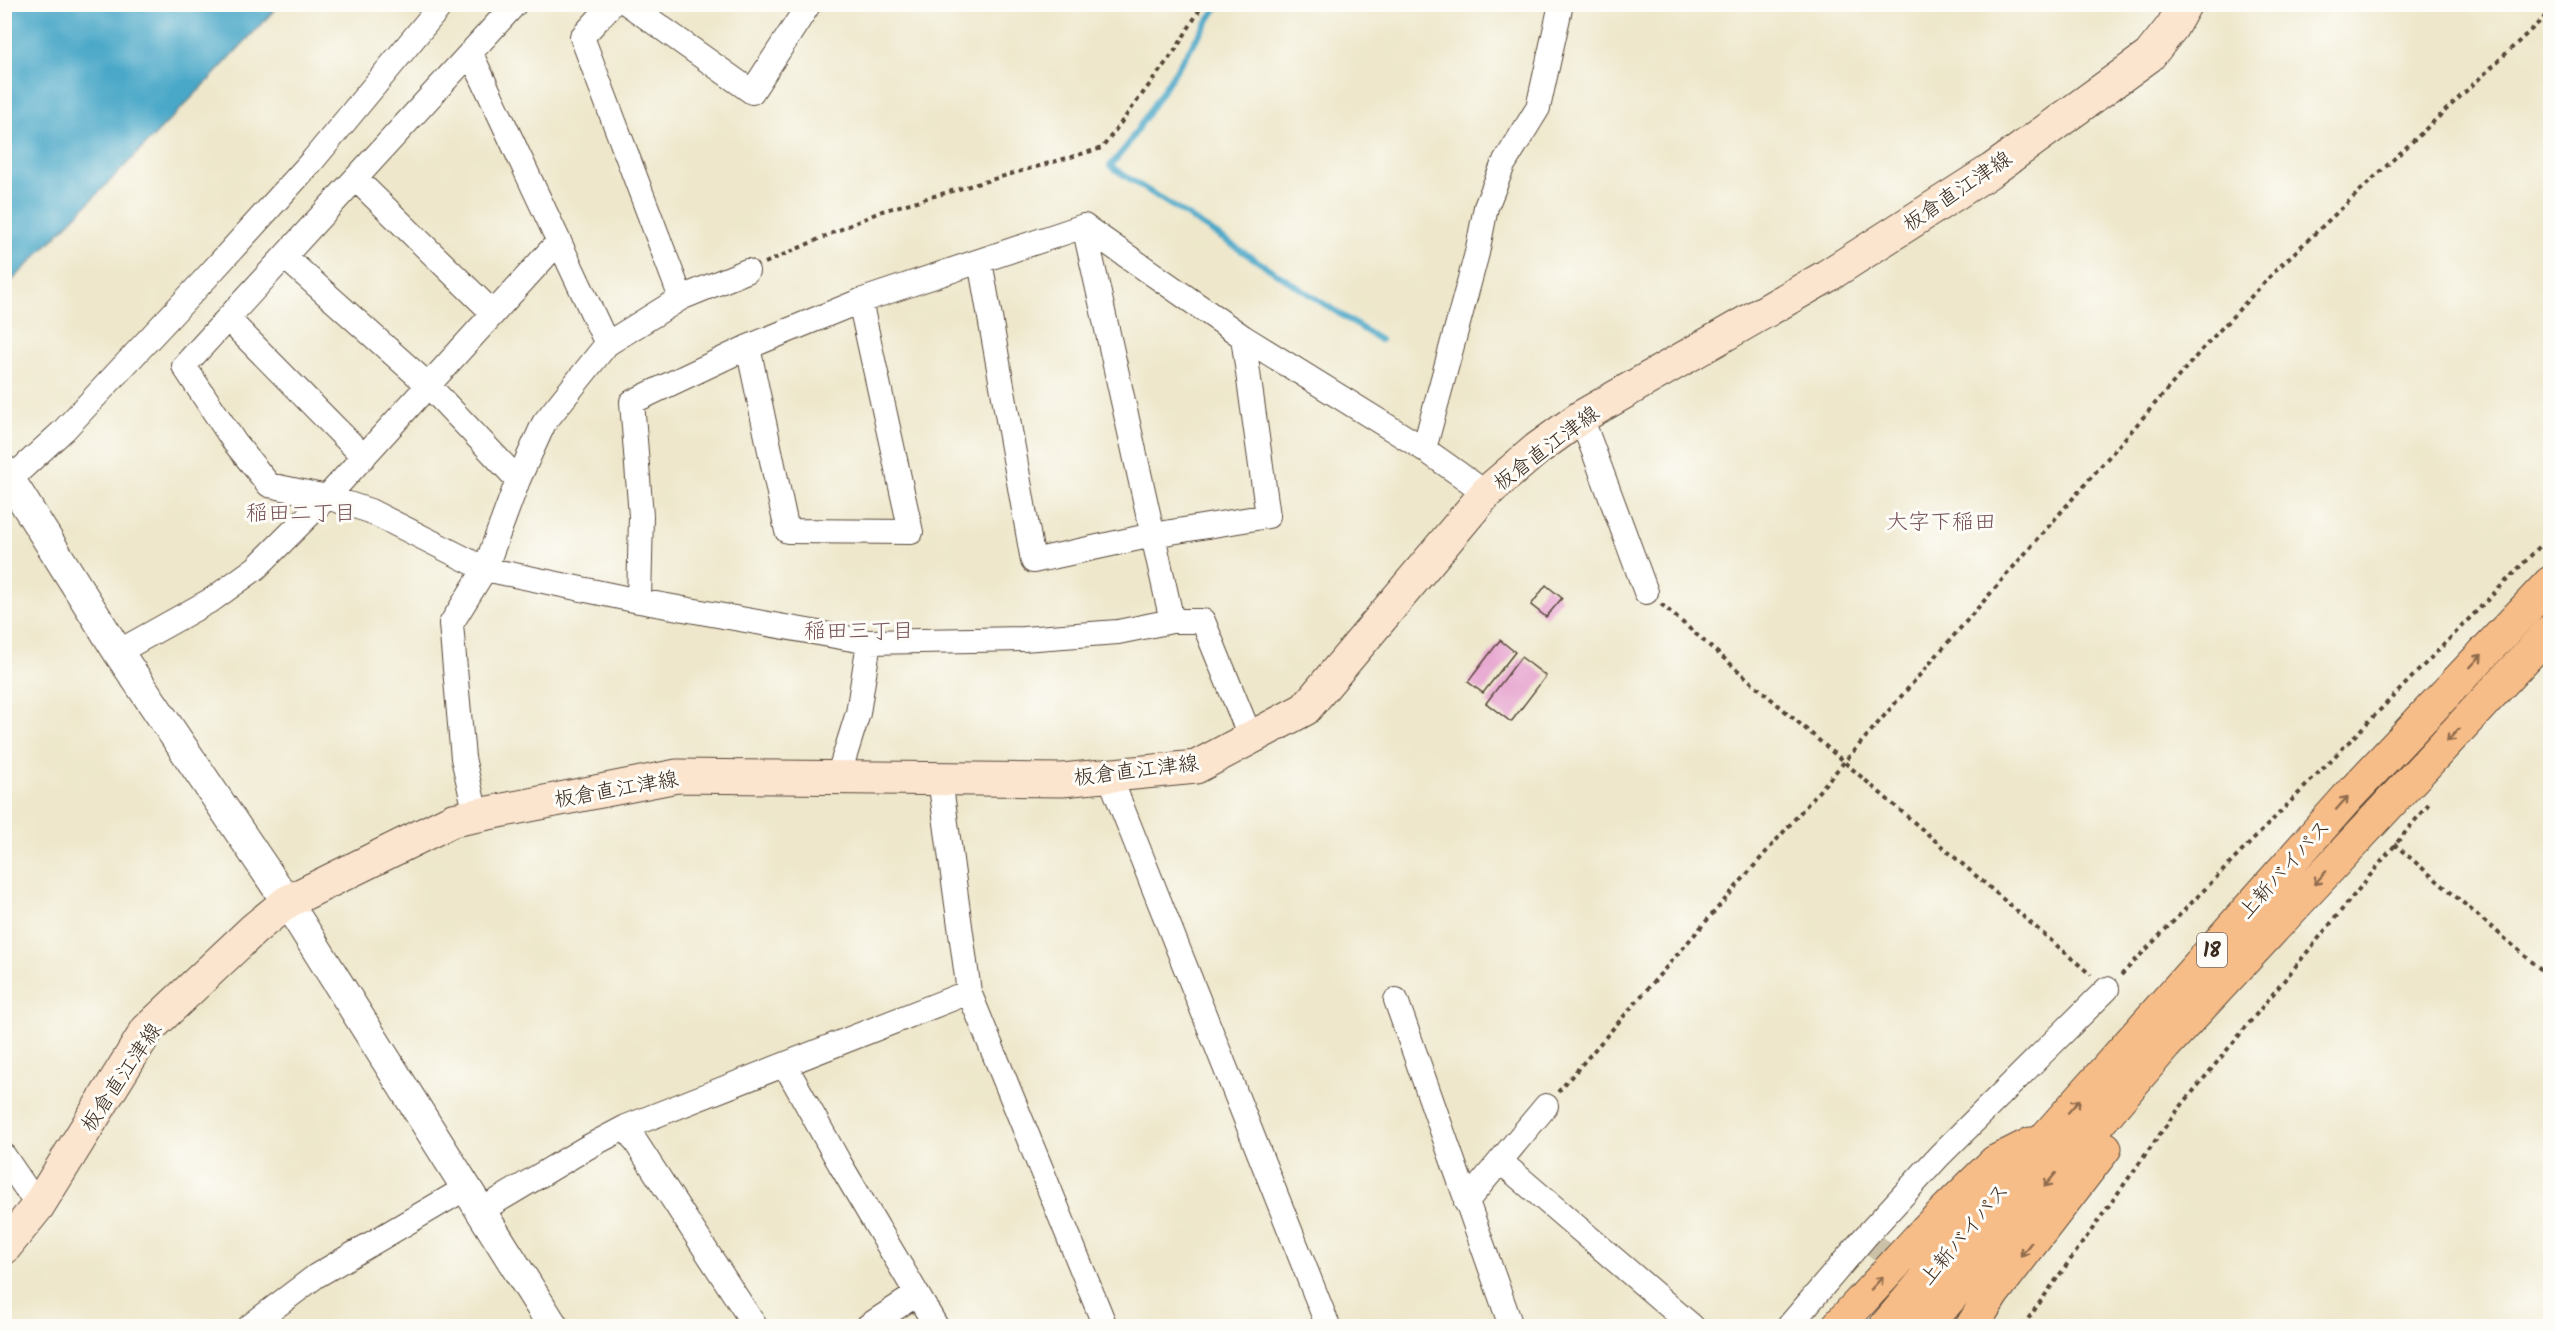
<svg xmlns="http://www.w3.org/2000/svg" width="2555" height="1331" viewBox="0 0 2555 1331" font-family="Kalam,'Klee One',sans-serif">
  <rect width="100%" height="100%" fill="#fdfcf7"/>
  <filter id="ink" filterUnits="userSpaceOnUse"><feTurbulence type="fractalNoise" baseFrequency=".0167" numOctaves="2"/><feDisplacementMap in="SourceGraphic" scale="12" xChannelSelector="R" yChannelSelector="G"/><feConvolveMatrix kernelMatrix="1 2 1 2 8 2 1 2 1" color-interpolation-filters="sRGB"/></filter>
  <filter id="wash" filterUnits="userSpaceOnUse"><feTurbulence type="fractalNoise" baseFrequency=".008" numOctaves="4" result="noise"/><feDisplacementMap in="SourceGraphic" scale="24" xChannelSelector="R" yChannelSelector="G"/><feGaussianBlur stdDeviation="1.35" result="paint"/><feColorMatrix in="noise" values="0 0 0 0 0 0 0 0 0 0 0 0 0 0 0 0 0 1.4 0 .05"/><feComposite in="paint" operator="in"/></filter>
  <g filter="url(#wash)">
    <rect width="100%" height="100%" fill="#eee7cb"/>
    <path fill="#49a7c8" stroke="#426873" stroke-width="1.5" d="M5 4 279 5 210 79 5 288Z"/>
    <g fill="none" stroke-linecap="round" stroke-linejoin="round">
      <path stroke="#49a7c8" stroke-width="6" d="M1219 4 1126 147 1110 166 1380 340"/>
    </g>
    <g id="blocks">
      <path fill="#e6a2ce" d="M1546 585 1562 598 1546 617 1531 605Z
        M1500 640 1515 652 1483 693 1468 682Z
        M1521 657 1546 676 1511 722 1486 703Z"/>
    </g>
  </g>
  <g filter="url(#ink)">
    <use href="#blocks" fill-opacity="0" stroke="#564638" stroke-width="1.5"/>
    <g fill="none" stroke-linecap="round" stroke-linejoin="round">
      <path stroke="#cac1a8" stroke-width="24" stroke-dasharray="24 12" stroke-linecap="butt" d="M1865 1237 1966 1326"/>
      <g stroke="#564638" stroke-width="26">
        <path id="minor" d="M515 4 184 366 235 443 269 485 327 497 370 511 485 569 639 601 869 642 1023 639 1118 632 1172 621H1203L1251 739
          M612 4 582 37 681 298
          M628 4 752 92 809 4
          M471 54 607 344
          M356 179 493 313
          M1084 226 1243 337 1424 449 1486 493
          M1084 226 1172 621
          M285 257 428 385 518 480
          M980 261 1033 561 1153 535 1268 516 1243 337
          M228 319 364 457
          M748 347 787 531 911 532 860 301
          M1581 417 1646 592
          M1424 449 1477 253 1486 207 1503 165 1538 108 1561 4
          M4 485 64 430 206 278 313 160 442 4
          M639 601 641 516 632 402 748 347 860 301 1084 226
          M118 652 213 599 256 568 327 497 559 241
          M1109 775 1328 1326
          M838 777 858 713 869 642
          M940 779 969 992 1105 1326
          M476 815 463 758 451 624 485 569 518 480 544 423 607 344 681 298 747 271
          M1396 1000 1511 1326
          M785 1065 840 1164 936 1326
          M626 1127 755 1326
          M4 1156 38 1206
          M1500 1161 1692 1326
          M1466 1202 1546 1106
          M480 1211 586 1148 626 1127 969 992
          M250 1326 316 1276 466 1188
          M868 1326 917 1294
          M1789 1326 1865 1237 1939 1156 2107 989"/>
      </g>
      <g stroke="#564638" stroke-width="32">
        <path id="tertiary" d="M4 470 118 652 287 902 553 1326"/>
      </g>
      <g stroke="#564638" stroke-width="35">
        <path id="secondary" d="M4 1248 38 1206 147 1030 254 929 287 902 453 820 677 776 1062 780 1196 767 1305 709 1486 493 1537 449 1581 417 1827 276 1992 170 2149 56 2172 27 2185 4"/>
      </g>
      <g stroke="#564638" stroke-width="35">
        <path id="trunk" d="M1838 1326 1926 1230 1995 1162 2031 1144
          M1886 1326 2048 1135 2347 798 2550 583
          M1926 1326 2165 1045 2550 631
          M1972 1326 1993 1293 2105 1148"/>
      </g>
      <path stroke="#564638" stroke-width="4" stroke-dasharray="4.5 4.5" stroke-linecap="butt" d="M765 263 882 211 1102 148 1176 49 1203 4
        M1661 604 2091 975
        M2394 844 2550 977
        M2121 975 2550 536
        M1558 1092 2205 346 2276 270 2550 12
        M2023 1326 2173 1116 2431 801"/>
      <use href="#minor" stroke="#fff" stroke-width="24"/>
      <use href="#tertiary" stroke="#fff" stroke-width="30"/>
      <use href="#secondary" stroke="#fce5cf" stroke-width="33"/>
      <use href="#trunk" stroke="#f7bd88" stroke-width="33"/>
    </g>
    <defs><path id="oneway-shaft" d="M-6 0H5M1.5-3L5.5 0L1.5 3" fill="none" stroke-width="1.6" stroke-linecap="round" stroke-linejoin="round" transform="scale(1.5)"/></defs>
    <g stroke="#906c4e">
      <use href="#oneway-shaft" transform="translate(2476 661) rotate(-47)"/>
      <use href="#oneway-shaft" transform="translate(2453 735) rotate(133)"/>
      <use href="#oneway-shaft" transform="translate(2342 803) rotate(-48)"/>
      <use href="#oneway-shaft" transform="translate(2320 878) rotate(133)"/>
      <use href="#oneway-shaft" transform="translate(2074 1106) rotate(-48)"/>
      <use href="#oneway-shaft" transform="translate(2050 1180) rotate(130)"/>
      <use href="#oneway-shaft" transform="translate(2026 1249) rotate(128)"/>
      <use href="#oneway-shaft" transform="translate(1877 1283) rotate(-47)"/>
    </g>
  </g>
  <g text-anchor="middle" stroke-width="6" stroke-linejoin="round" paint-order="stroke">
    <rect fill="#fdfcf7" stroke="#75695f" stroke-width="1.5" x="2197" y="933" width="30" height="34" rx="4.5"/>
    <g font-size="20" font-weight="bold" fill="#3b2a1e">
      <text x="2212" y="957">18</text>
    </g>
    <g font-size="21" fill="#3b2a1e" stroke="#fdfcf7">
      <text transform="translate(1957 191) rotate(-34)" y="7">板倉直江津線</text>
      <text transform="translate(1546 448) rotate(-37)" y="7">板倉直江津線</text>
      <text transform="translate(1136 770) rotate(-7)" y="7">板倉直江津線</text>
      <text transform="translate(616 789) rotate(-10)" y="7">板倉直江津線</text>
      <text transform="translate(2284 869) rotate(-48)" y="7">上新バイパス</text>
      <text transform="translate(121 1077) rotate(-56)" y="7">板倉直江津線</text>
      <text transform="translate(1964 1234) rotate(-50)" y="7">上新バイパス</text>
    </g>
    <g font-size="22" fill="#77545c" stroke="#fdfcf7">
      <text x="301" y="520">稲田二丁目</text>
      <text x="1941" y="529">大字下稲田</text>
      <text x="859" y="638">稲田三丁目</text>
    </g>
  </g>
  <rect width="2555" height="1331" fill="none" stroke="#fdfcf7" stroke-width="24"/>
</svg>
